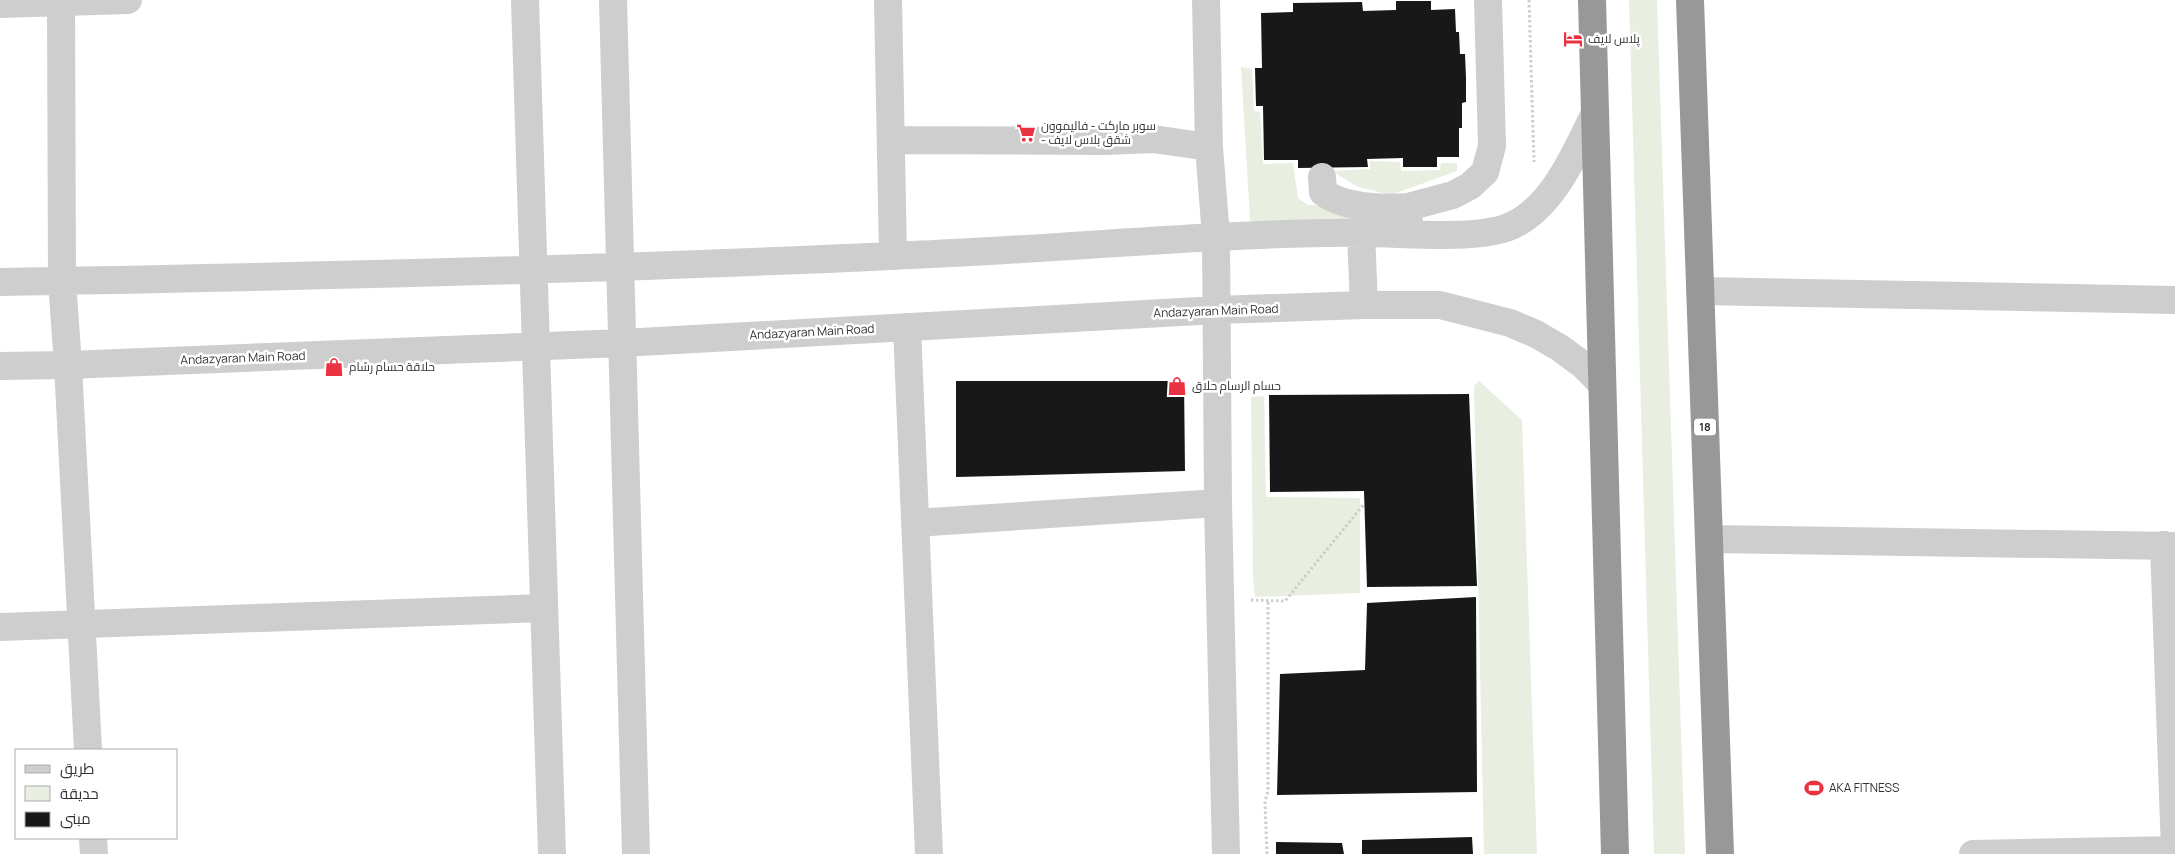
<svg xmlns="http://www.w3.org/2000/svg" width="2175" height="854" viewBox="0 0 2175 854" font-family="Manrope,Cairo,sans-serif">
  <rect width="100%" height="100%" fill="#fff"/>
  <path fill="#e8eee0" d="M1629 0H1657L1685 854H1654Z
    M1241 67 1252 69 1254 111 1260 112 1263 164 1293 163 1298 198 1308 205 1349 206 1385 221 1259 225 1250 220Z
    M1370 161 1400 162 1401 171 1440 170 1441 163H1457V171L1391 195 1358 187 1332 171 1370 169Z
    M1479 381 1522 420 1537 854H1484L1474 386Z
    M1264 396 1266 497 1360 498V593L1255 597 1253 577 1251 397Z"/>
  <path fill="#181818" d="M1396 1H1431V10L1455 9 1456 32H1459L1460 54H1465L1466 78V102L1462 103V128H1459V157H1437V167H1403V158L1367 159 1368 167 1298 168V160H1264L1263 106H1256L1255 68H1262L1261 13 1293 12V3L1362 2 1363 11 1396 10Z
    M956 381H1184L1185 471 956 477Z
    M1469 394 1477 586 1367 587 1364 491 1270 492 1269 395Z
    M1476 597 1477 792 1277 795 1280 674 1365 670 1367 603Z
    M1472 837 1473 854H1362V840Z
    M1276 842 1342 843 1344 854H1276Z"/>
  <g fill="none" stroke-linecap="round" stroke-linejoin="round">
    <path stroke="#cecece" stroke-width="3" stroke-dasharray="2.5 2.5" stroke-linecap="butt" d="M1529 0 1534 162
      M1251 600 1285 601 1364 504
      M1267 854 1265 802 1268 790V601"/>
    <path stroke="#cecece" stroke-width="28" d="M61 0 62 281 68 365 88 750
      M525 0 552 854
      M613 0 636 854
      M888 0 893 256
      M1206 0 1209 147 1216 237 1218 503 1226 854
      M0 4 128 0
      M891 140 1105 141 1153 139 1209 147
      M1322 177 1323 192C1343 208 1383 209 1408 207L1409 225
      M1408 207 1453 195 1470 186 1485 172 1492 146 1488 0
      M1361 233 1364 305
      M0 282C297 277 594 270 891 256 993 252 1096 244 1198 238 1253 235 1309 232 1365 233 1404 233 1469 240 1506 228 1551 212 1575 154 1595 113
      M1700 291 2175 300
      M907 327 929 854
      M0 366 68 365 622 343 1217 310 1364 305H1440L1510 323 1536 334 1560 348 1583 365 1602 384
      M915 523 1218 503
      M1709 539 2175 546
      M2164 545 2175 850
      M0 627 544 608
      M93 838 94 854
      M1973 854 2175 850"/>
    <path stroke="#989898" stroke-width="28" d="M1592 0 1615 854
      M1690 0 1720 854"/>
  </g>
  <defs>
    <g id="hotel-bare" transform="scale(1.5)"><path d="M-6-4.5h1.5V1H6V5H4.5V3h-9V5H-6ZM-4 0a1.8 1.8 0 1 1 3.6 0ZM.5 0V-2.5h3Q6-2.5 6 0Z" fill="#ea3242" stroke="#fff" stroke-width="2.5" paint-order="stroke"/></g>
    <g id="supermarket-bare" transform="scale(1.5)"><path d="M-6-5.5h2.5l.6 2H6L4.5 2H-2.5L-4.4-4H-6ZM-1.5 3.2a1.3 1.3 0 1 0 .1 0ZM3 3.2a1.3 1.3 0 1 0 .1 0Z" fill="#ea3242" stroke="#fff" stroke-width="2.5" paint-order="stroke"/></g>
    <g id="shop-bare" transform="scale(1.5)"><path d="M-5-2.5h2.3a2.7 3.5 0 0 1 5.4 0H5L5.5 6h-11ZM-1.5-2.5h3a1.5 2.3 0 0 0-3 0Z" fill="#ea3242" stroke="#fff" stroke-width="2.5" paint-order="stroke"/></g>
    <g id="stadium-bare" transform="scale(1.5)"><path d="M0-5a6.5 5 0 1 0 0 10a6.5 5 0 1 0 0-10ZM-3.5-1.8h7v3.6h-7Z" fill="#ea3242" stroke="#fff" stroke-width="2.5" paint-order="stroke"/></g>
  </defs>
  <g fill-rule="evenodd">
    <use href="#hotel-bare" x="1573" y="39"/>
    <use href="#supermarket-bare" x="1026" y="133"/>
    <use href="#shop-bare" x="334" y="367"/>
    <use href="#shop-bare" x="1177" y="386"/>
    <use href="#stadium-bare" x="1814" y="788"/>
  </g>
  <g text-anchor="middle" stroke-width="5" stroke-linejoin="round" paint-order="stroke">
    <rect fill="#fff" stroke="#6f6f6f" stroke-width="1" x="1694" y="418.5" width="22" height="17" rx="4"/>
    <g font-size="11" font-weight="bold" fill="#313131">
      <text x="1705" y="431">18</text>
    </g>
    <g font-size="12" fill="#313131" stroke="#fff" text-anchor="start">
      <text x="1588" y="43">پلاس لایف</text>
      <text x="1041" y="130">سوبر ماركت - فاليموون<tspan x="1041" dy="14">- شقق بلاس لايف</tspan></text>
      <text x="349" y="371">حلاقة حسام رسّام</text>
      <text x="1192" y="390">حسام الرسام حلاق</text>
      <text x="1829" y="792">AKA FITNESS</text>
    </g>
    <g font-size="12" fill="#313131" stroke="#fff">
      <text transform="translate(1216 311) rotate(-2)" y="4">Andazyaran Main Road</text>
      <text transform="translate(812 332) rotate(-3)" y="4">Andazyaran Main Road</text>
      <text transform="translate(243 358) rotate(-2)" y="4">Andazyaran Main Road</text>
    </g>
  </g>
  <rect x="15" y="749" width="162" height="90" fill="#ffffff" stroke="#adadad"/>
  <rect x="25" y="765" width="25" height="8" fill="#cecece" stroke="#adadad"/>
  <text x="60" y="774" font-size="15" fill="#313131">طريق</text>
  <rect x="25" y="786" width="25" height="15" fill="#e8eee0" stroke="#adadad"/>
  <text x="60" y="799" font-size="15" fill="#313131">حديقة</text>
  <rect x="25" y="812" width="25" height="15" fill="#181818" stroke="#adadad"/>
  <text x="60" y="824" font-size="15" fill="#313131">مبنى</text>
</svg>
